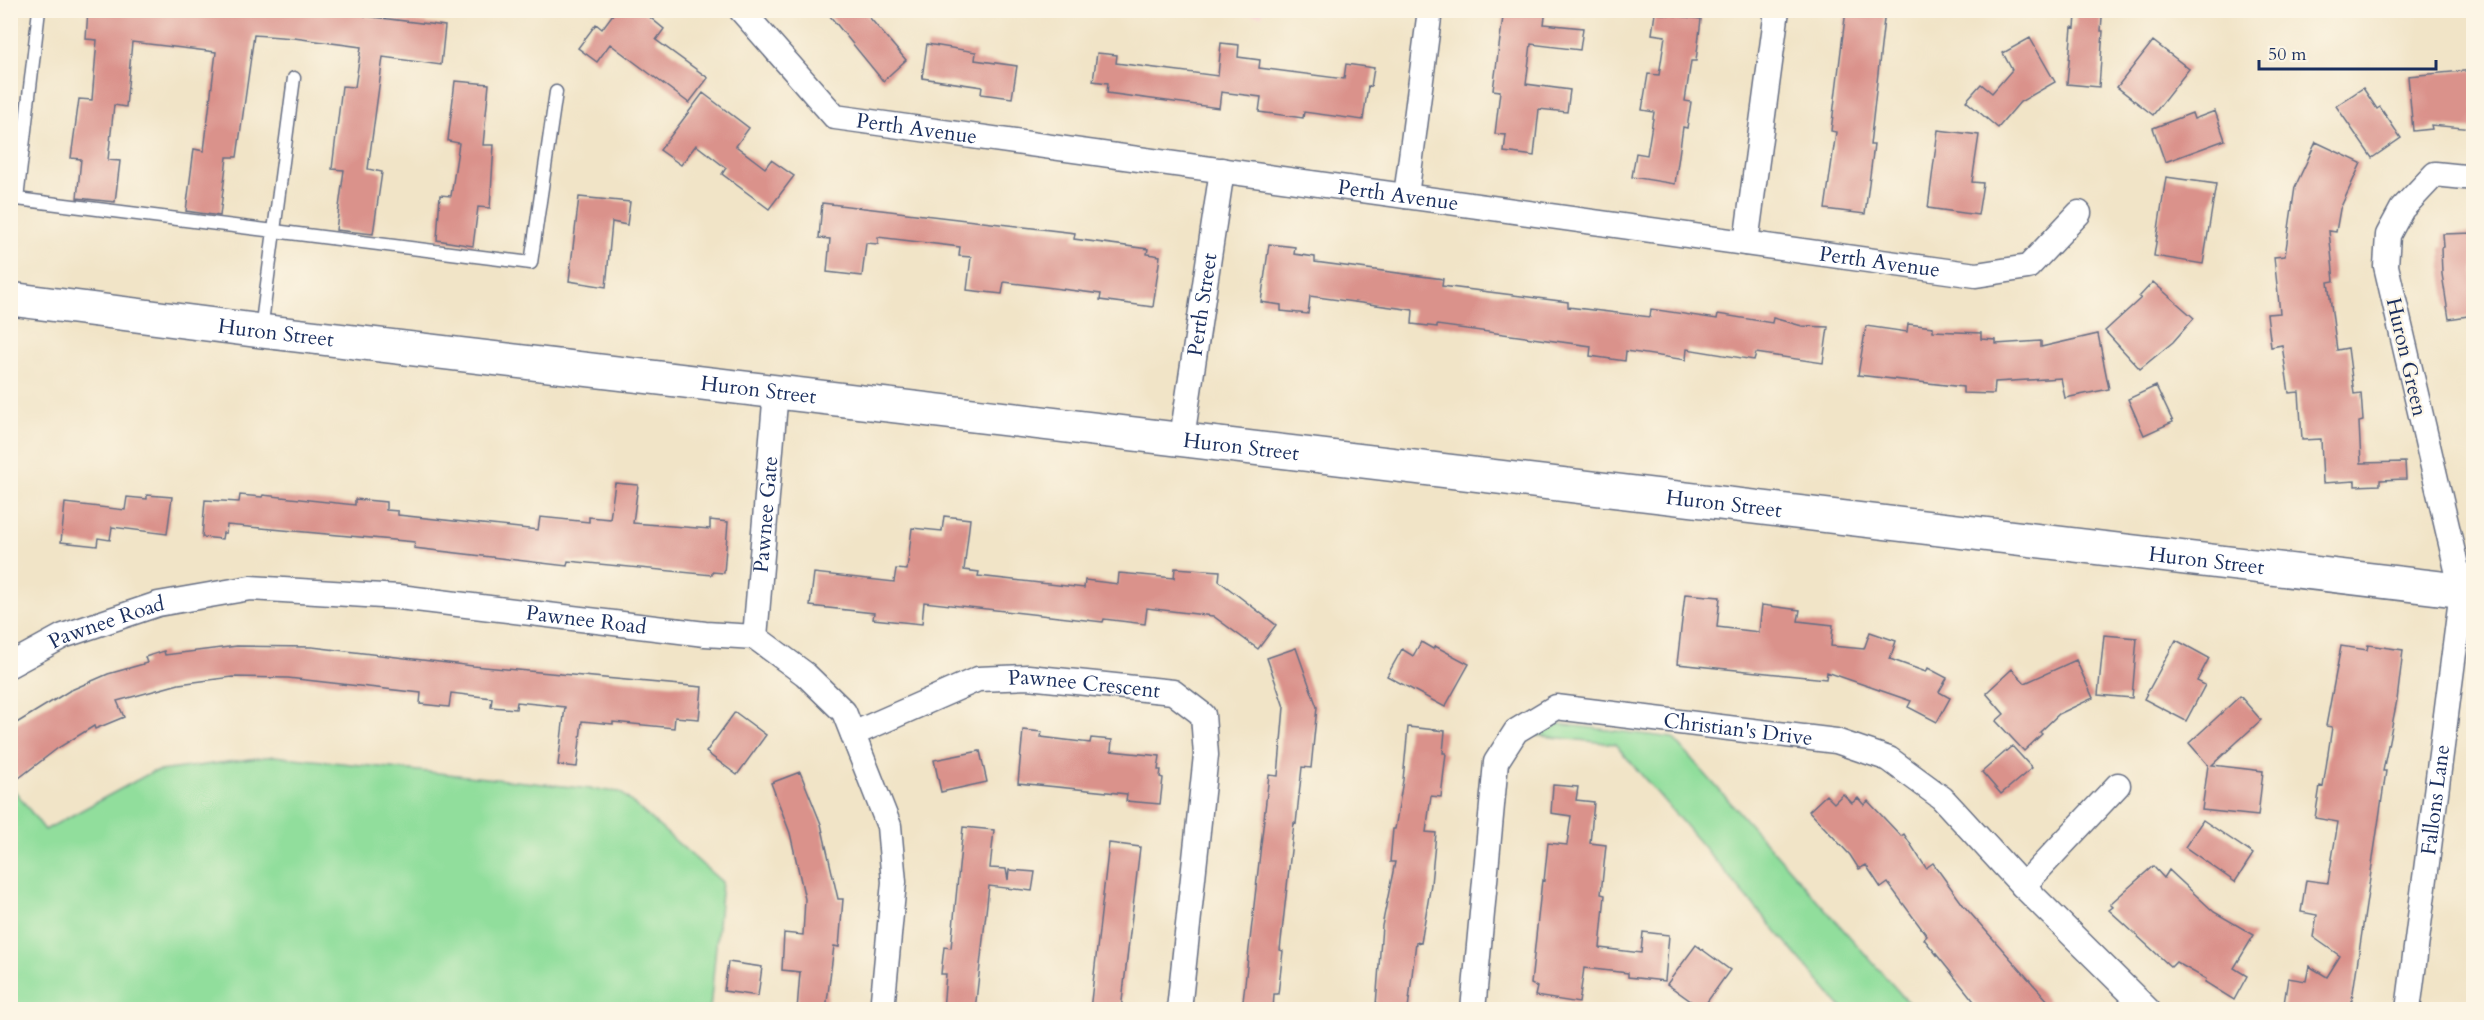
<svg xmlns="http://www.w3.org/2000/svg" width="2484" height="1020" viewBox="0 0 2484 1020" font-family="Cardo,serif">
  <rect width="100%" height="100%" fill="#fcf5e5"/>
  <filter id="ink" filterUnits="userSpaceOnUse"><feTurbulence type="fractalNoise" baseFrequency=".0167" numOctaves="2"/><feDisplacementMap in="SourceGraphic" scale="12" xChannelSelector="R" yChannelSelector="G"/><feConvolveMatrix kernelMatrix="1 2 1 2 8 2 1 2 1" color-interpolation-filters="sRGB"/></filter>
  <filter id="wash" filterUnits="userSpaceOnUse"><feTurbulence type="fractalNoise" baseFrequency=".008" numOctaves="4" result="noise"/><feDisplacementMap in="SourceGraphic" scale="24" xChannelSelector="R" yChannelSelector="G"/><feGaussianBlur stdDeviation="1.35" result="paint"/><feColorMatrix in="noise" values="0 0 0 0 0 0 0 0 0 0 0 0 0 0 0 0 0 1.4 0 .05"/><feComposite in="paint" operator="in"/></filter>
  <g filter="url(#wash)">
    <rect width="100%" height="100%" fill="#f1e4c7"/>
    <path fill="#f7cfd2" d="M1215 11H1262V16Z"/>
    <path fill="#91de9c" stroke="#56867d" stroke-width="1.5" d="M1559 724 1673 738 1914 1009H1843L1615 744 1534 735Z
      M274 756 620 792 722 882 710 1009H11V786L45 830 152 772Z"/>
    <g id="blocks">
      <path fill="#da928b" d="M88 10H186L213 14 214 10H365V16L445 26 441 65 383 57 368 169 382 172 373 234 336 230 344 170 332 169 342 86 355 87 361 47 294 38 254 35 237 157H227L220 216 186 211 194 149 204 151 216 52 132 42 126 107 114 105 108 160 120 161 115 202 77 198 81 159 71 158 79 99 92 100 97 40 86 39Z
        M616 10H641L664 29 656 40 708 78 689 103 610 44 597 62 578 48 596 24 602 29Z
        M825 10H863L906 60 883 81Z
        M1504 10H1546L1544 24 1583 28 1580 50 1531 44 1526 84 1570 90 1567 112 1539 109 1534 156 1504 152 1506 135 1495 134 1500 91 1493 90Z
        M1846 10H1885L1870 145H1874L1865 214 1825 209 1836 132 1831 131Z
        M1655 13 1701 19 1696 61H1691L1685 101 1691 102 1687 128 1683 127 1675 184 1632 177 1636 153 1647 155 1654 112 1642 110 1648 74 1659 75 1665 36 1652 34Z
        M2076 15 2102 17 2101 31H2103L2099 87 2067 84 2072 27 2075 28Z
        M2030 38 2055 82 2020 102 1998 128 1966 101 1981 84 1992 93 2012 70 2003 53Z
        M2153 41 2189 69 2153 115 2117 87Z
        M1221 43 1239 45 1238 57 1260 60 1259 68 1344 79 1346 64 1374 68 1371 87 1368 86 1363 120 1304 112 1303 118 1259 112 1261 97 1221 92 1219 108 1107 93 1108 83 1093 81 1097 53 1117 55 1116 63 1218 76Z
        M927 44 976 52 975 60 1017 66 1012 98 981 94 982 87 922 78Z
        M2474 70V129L2431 125 2432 129 2413 131 2408 76Z
        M455 81 489 84 483 145H494L490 208 478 207 473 246 437 240 440 195 451 196 459 143 448 141Z
        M2363 88 2377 109 2380 107 2401 138 2372 158 2336 106Z
        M703 93 749 128 736 146 765 168 771 160 794 176 769 209 722 174 726 168 696 145 681 165 660 150Z
        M2215 111 2225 140 2165 162 2153 128 2192 113 2194 119Z
        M1938 130 1979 135 1972 182 1983 183 1978 215 1928 208Z
        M2316 142 2361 163 2340 209 2336 232 2329 231 2334 281 2328 282 2337 350 2348 348 2354 394 2361 393 2363 421 2359 422 2361 463 2405 462 2406 479 2380 480V485L2355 486V481L2323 483 2321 439 2302 440 2299 392 2289 393 2282 345 2271 347 2267 314 2280 313 2274 257 2285 256 2295 187Z
        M2166 177 2216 184 2203 264 2154 256Z
        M579 197 630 202 627 225 612 222 606 287 569 281Z
        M822 203 1075 233 1074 239 1148 249 1147 254 1160 256 1153 307 1100 300 1101 294 1004 282 1002 294 967 290 971 257 959 256 960 247 878 237V244L866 243 862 276 827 272 830 239 819 238Z
        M2474 233V315L2449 319 2442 274 2441 248 2444 247 2443 234Z
        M1269 244 1295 247 1294 254 1315 257V262L1443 279 1442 286 1568 302V307L1650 317 1651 309 1717 319 1718 314 1772 323 1773 318 1802 326 1828 327 1823 363 1756 353 1754 360 1687 349 1686 360 1626 351 1625 361 1590 356 1591 346 1437 325V327L1412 324 1413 310 1310 296 1308 314 1281 311V305L1261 302Z
        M2153 282 2194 318 2173 342 2140 369 2105 331 2141 298 2139 297Z
        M1908 324 1933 327V331L1981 333V339L1996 340V344L2041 341V347L2098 334 2109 389 2065 398 2061 378 1995 382 1994 394 1963 393V387L1858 375 1866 326 1907 332Z
        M2156 386 2173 422 2144 435 2128 399Z
        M615 483 638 485 633 523 710 529V520L728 522 724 573 712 572V575L568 561 567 566 414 548 415 542 227 525 226 533H223L222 539 202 537 205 500 239 502 240 495 262 497 263 495 355 505V499L386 502V510L398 511V515L538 530 540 517 589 522V517L610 519Z
        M147 495 172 497 167 534 112 527 110 540 98 538 97 546 61 542 65 503 125 510 127 497 147 499Z
        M944 516 970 519 964 570 979 572 978 576 1084 588 1085 580 1118 584 1119 573 1174 578 1175 568 1220 571 1219 581 1276 625 1258 649 1213 616 1147 608 1145 624 1104 619 1103 622 924 602 922 624 873 619 874 613 810 606 814 573 894 582 896 569 907 570 912 528 942 531Z
        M1685 594 1720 597 1717 627 1759 632 1762 605 1800 610 1798 621 1833 625 1831 646 1864 649 1870 632 1896 641 1890 659 1926 672 1928 668 1947 678 1939 692 1950 698 1937 722 1908 707 1911 701 1827 672 1826 679 1677 664Z
        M2104 635 2137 638 2132 698 2098 695Z
        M2176 640 2209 658 2197 681 2205 685 2186 721 2144 699Z
        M1421 642 1433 649 1435 646 1469 664 1445 707 1387 676 1402 649 1413 656Z
        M2368 645 2403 650 2397 700 2383 771H2386L2351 1006H2348L2347 1010H2283L2288 978 2306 981 2309 966 2327 977 2340 956 2313 937 2317 915 2301 912 2306 880 2328 883 2338 822 2315 818 2320 786 2323 787 2332 727 2326 726 2341 646 2367 650Z
        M237 646 312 647 473 666 702 687 699 719 675 717 674 728 613 722V724L582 721 577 767 558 765 565 707 517 702 516 709 491 707 492 698 451 693 449 707 420 704 421 693 288 678 232 677 179 684 117 701 124 717 95 729 94 726 58 748 19 778 10 766V727L69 691 108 674 147 663 145 657 164 651 165 655Z
        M1296 648 1317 707 1311 768 1302 767 1296 824 1294 823 1280 950 1283 951 1278 994H1274L1273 1010H1242L1269 775 1278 776 1284 707 1267 658Z
        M2076 660 2093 698 2059 714 2040 732 2042 734 2024 751 1996 721 2004 714 1986 693 2012 669 2025 683Z
        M2240 696 2261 720 2212 765 2263 771 2258 816 2202 810 2208 765 2189 743Z
        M735 712 766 735 737 775 706 752Z
        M1408 727 1445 731 1443 753H1446L1441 797 1431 796 1426 832 1436 833 1431 884 1421 943 1416 942 1408 1009 1376 1005 1382 926 1395 862H1390L1393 829H1395L1403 780Z
        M1023 730 1042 732 1041 737 1090 743 1091 738 1112 740 1111 751 1160 756 1158 770H1161L1160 777 1163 778 1160 804 1126 801 1127 794 1018 783Z
        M2012 746 2032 768 2001 794 1982 772Z
        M980 751 987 782 941 792 934 760Z
        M800 772 821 824 838 899H843L839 947 834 946 826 1010H797L800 972 782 970 784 933 803 935 805 899 790 833 771 783Z
        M1553 785 1578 787 1576 800 1594 802 1590 843 1606 845 1601 894 1605 895 1600 948 1641 953 1643 932 1669 935 1665 981 1628 977V973L1584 968 1579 1003 1535 996 1537 987 1531 984 1542 880 1544 881 1548 843 1567 845 1571 816 1551 813Z
        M1843 794 1852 803 1858 798 1864 805 1868 801 1901 836 1904 834 1926 868 1933 863 1964 906 2056 1010H1981L1924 939 1927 936 1888 883 1881 888 1866 865 1859 869 1850 855 1809 811 1826 795 1834 803Z
        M2203 820 2253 854 2235 882 2185 847Z
        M963 827 994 830 990 868 1006 869 1008 880 1009 870 1035 872 1032 891 989 886 975 1010H943L946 974H941L944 947 951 948Z
        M1109 843 1140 847 1121 1010H1090Z
        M2153 866 2164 878 2169 870 2214 912 2254 935 2234 968 2247 976 2234 1000 2205 982 2206 979 2176 962 2171 967 2109 910 2113 907 2110 904Z
        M1696 945 1730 970 1702 1009 1667 984Z
        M728 962 762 967 758 996 724 991Z"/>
    </g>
  </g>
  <g filter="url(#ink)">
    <use href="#blocks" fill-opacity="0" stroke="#666e83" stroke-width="1.5"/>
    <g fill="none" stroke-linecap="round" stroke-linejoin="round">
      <g stroke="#666e83" stroke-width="15">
        <path id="service" d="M39 10 17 199 531 263 556 92
          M261 330 294 78"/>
      </g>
      <g stroke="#666e83" stroke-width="27">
        <g id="minor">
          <path id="s1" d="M741 10 835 117 1976 275 2028 267 2079 213"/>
          <path d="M1406 196 1430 10"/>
          <path d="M1746 243 1777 10"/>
          <path id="s2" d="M1182 438 1222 170"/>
          <path id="s3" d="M755 637 776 391"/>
          <path id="s4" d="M10 665 63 636 158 604 250 588 399 597 705 634 755 637 805 674 844 712 889 826 894 882 882 1010"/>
          <path id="s5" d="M853 734 978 679 1028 677 1173 692 1203 715 1206 755 1179 1010"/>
          <path d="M2023 886 2118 785"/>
          <path id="s6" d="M1473 1010 1496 762 1516 731 1556 707 1836 741 1889 759 1942 798 2023 886 2148 1010"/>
          <path id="s7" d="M2408 1010 2462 591 2386 266 2388 235 2402 209 2435 174 2474 178"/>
        </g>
      </g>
      <g stroke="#666e83" stroke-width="36">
        <g id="secondary">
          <path id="s8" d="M10 299 261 331 2474 592"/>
        </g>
      </g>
      <use href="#service" stroke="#fff" stroke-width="12"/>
      <use href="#minor" stroke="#fff" stroke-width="24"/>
      <use href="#secondary" stroke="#fff" stroke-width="33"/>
    </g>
  </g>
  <g text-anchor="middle" stroke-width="4.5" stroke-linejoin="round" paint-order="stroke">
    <g font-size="21" fill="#1b2f5e" stroke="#fcf5e5">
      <text dy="7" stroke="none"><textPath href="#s1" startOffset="225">Perth Avenue</textPath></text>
      <text dy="7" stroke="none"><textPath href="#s1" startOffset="711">Perth Avenue</textPath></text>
      <text dy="7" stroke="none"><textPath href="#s1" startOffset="1197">Perth Avenue</textPath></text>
      <text dy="7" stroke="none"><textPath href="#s2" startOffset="135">Perth Street</textPath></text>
      <text dy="7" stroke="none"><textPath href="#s8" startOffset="268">Huron Street</textPath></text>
      <text transform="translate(2407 357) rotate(77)" y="7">Huron Green</text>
      <text dy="7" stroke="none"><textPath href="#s8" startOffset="754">Huron Street</textPath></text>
      <text dy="7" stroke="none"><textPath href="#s8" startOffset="1240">Huron Street</textPath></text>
      <text dy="7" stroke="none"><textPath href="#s8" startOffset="1726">Huron Street</textPath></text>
      <text dy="7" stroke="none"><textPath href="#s3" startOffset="123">Pawnee Gate</textPath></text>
      <text dy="7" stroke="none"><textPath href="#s8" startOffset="2212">Huron Street</textPath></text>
      <text dy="7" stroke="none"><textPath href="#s4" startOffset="592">Pawnee Road</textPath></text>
      <text dy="7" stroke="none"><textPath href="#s4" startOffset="106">Pawnee Road</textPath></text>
      <text dy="7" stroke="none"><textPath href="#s5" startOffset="243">Pawnee Crescent</textPath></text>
      <text dy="7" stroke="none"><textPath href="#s6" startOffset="516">Christian's Drive</textPath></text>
      <text dy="7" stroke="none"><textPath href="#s7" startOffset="212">Fallons Lane</textPath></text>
    </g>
  </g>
  <rect width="2484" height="1020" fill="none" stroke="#fcf5e5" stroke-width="36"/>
  <path d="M2259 60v9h177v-9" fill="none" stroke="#1b2f5e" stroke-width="3"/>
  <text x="2268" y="60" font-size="18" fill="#1b2f5e" stroke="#fcf5e5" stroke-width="4.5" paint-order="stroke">50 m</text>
</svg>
